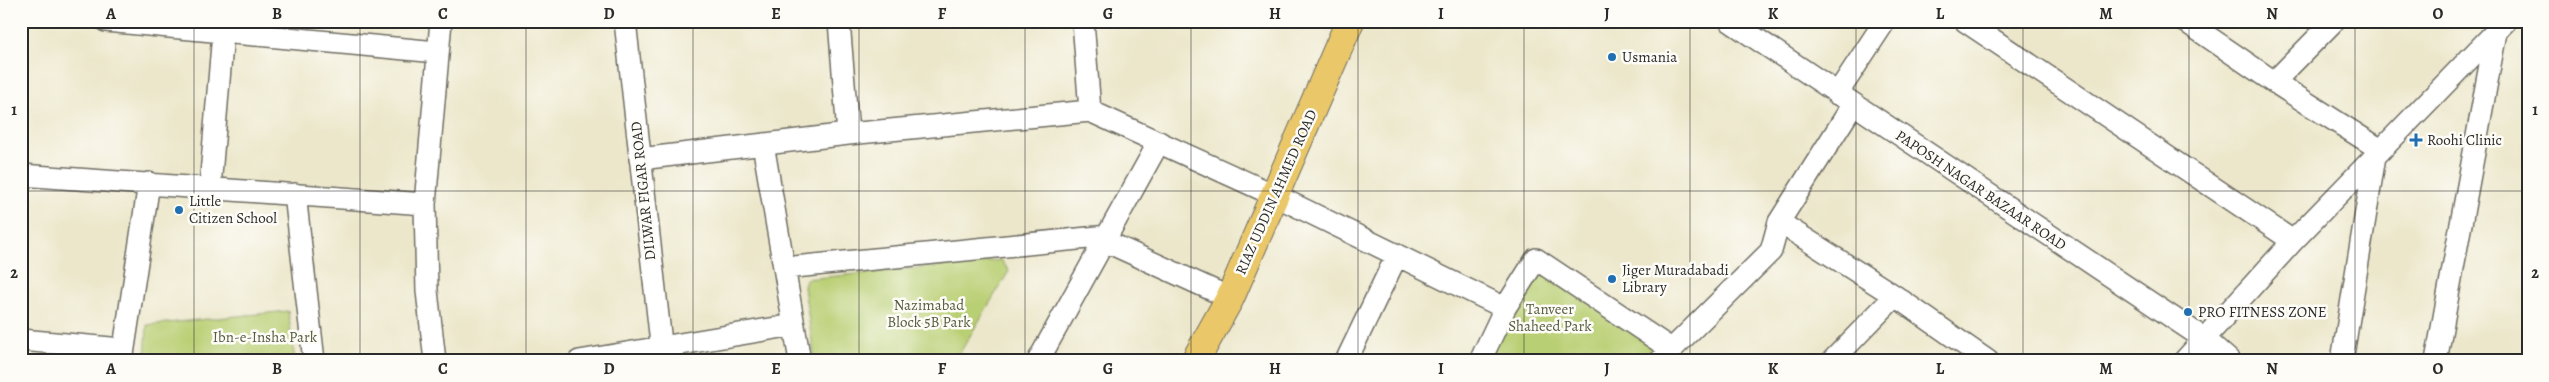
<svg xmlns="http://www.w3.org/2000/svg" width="2549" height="382" viewBox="0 0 2549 382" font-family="Alegreya,serif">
  <rect width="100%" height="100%" fill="#fdfcf7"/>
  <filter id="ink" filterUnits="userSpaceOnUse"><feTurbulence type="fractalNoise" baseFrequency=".02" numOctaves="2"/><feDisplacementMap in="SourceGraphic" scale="10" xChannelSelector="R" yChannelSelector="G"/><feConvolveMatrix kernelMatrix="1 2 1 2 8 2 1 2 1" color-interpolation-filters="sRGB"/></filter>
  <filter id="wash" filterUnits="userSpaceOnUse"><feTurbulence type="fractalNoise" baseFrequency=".0096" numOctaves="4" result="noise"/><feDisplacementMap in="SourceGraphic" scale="20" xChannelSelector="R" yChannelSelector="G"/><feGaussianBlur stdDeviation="1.12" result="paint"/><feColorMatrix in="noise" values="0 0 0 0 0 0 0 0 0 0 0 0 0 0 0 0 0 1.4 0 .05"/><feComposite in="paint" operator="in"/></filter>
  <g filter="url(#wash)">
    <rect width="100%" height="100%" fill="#ece7cb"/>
    <path fill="#b9cf73" stroke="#727d4f" d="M1539 259 1671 349 1660 361H1480Z
      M1001 260 1009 271 955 361H815L804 287 806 279Z
      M288 311 295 361H145L147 325Z"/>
  </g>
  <g filter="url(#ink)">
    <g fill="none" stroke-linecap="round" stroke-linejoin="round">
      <g stroke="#6f6d63" stroke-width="24">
        <path id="minor" d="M106 21 437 52
          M625 21 663 361
          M839 21 848 134
          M1083 21 1090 111 1274 195 1505 308
          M1730 21 2206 340 2230 361
          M1965 21 2293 241
          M2185 21 2274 82 2381 150
          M2274 82 2334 21
          M1837 94 1885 21
          M763 144 800 361
          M640 159 848 134 1090 111
          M21 175 425 204
          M210 187 224 21
          M295 194 314 361
          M1779 222 1895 296 1988 361
          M1105 241 1230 298
          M784 268 1108 236
          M21 340 122 349
          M122 361 149 183
          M435 361 427 291 425 204 441 21
          M579 361 794 325
          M1038 361 1159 142
          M1346 361 1397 255
          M1480 361 1505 308 1536 259 1671 349
          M1660 361 1771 251 1779 222 1853 105
          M1832 361 1895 296
          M2184 361 2293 241 2506 21
          M2342 361 2375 156
          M2436 361 2496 32"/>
      </g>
      <g stroke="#6f6d63" stroke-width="30">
        <path id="major" d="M1195 361 1230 298 1350 21"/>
      </g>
      <use href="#minor" stroke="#fff" stroke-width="21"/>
      <use href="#major" stroke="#eac769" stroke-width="28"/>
    </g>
  </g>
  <path fill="none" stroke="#2b2b2b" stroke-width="1" stroke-opacity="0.55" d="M194 21V361M360 21V361M526 21V361M693 21V361M859 21V361M1025 21V361M1191 21V361M1358 21V361M1524 21V361M1690 21V361M1856 21V361M2023 21V361M2189 21V361M2355 21V361M21 191H2528"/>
  <g fill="#1f6fb2" stroke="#fdfcf7" stroke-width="2">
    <circle cx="1612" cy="57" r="5"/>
    <path d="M2413.5 132.5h5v5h5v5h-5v5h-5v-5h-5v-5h5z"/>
    <circle cx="179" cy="210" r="5"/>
    <circle cx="1612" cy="279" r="5"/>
    <circle cx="2188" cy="312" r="5"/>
  </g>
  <g text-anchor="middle" stroke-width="5" stroke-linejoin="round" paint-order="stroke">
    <g font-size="15" fill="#2b2b2b" stroke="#fdfcf7" text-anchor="start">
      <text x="1622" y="62">Usmania</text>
      <text x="2427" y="145">Roohi Clinic</text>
      <text x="189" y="206">Little<tspan x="189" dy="17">Citizen School</tspan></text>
      <text x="1622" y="275">Jiger Muradabadi<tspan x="1622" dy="17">Library</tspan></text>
      <text x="2198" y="317">PRO FITNESS ZONE</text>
    </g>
    <g font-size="15" fill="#2b2b2b" stroke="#fdfcf7">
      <text transform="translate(1981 190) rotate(34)" y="5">PAPOSH NAGAR BAZAAR ROAD</text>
      <text transform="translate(643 191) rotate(-96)" y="5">DILWAR FIGAR ROAD</text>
      <text transform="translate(1276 192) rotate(-66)" y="5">RIAZ UDDIN AHMED ROAD</text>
    </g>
    <g font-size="15" fill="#565c41" stroke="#fdfcf7">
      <text x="929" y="310">Nazimabad<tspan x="929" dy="17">Block 5B Park</tspan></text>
      <text x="1550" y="314">Tanveer<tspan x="1550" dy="17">Shaheed Park</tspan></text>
      <text x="265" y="342">Ibn-e-Insha Park</text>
    </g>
  </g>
  <rect width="2549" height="382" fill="none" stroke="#fdfcf7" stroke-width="55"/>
  <rect x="28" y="28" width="2494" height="326" fill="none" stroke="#2b2b2b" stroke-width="2"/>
  <g font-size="16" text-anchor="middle" font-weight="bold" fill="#2b2b2b">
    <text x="111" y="19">A</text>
    <text x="277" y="19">B</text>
    <text x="443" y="19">C</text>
    <text x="609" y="19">D</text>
    <text x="776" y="19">E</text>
    <text x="942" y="19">F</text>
    <text x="1108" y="19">G</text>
    <text x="1275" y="19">H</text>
    <text x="1441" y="19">I</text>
    <text x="1607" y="19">J</text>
    <text x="1773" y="19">K</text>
    <text x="1940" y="19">L</text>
    <text x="2106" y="19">M</text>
    <text x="2272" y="19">N</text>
    <text x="2438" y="19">O</text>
    <text x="14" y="115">1</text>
    <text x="2535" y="115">1</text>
    <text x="14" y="278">2</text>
    <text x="2535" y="278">2</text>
    <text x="111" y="374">A</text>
    <text x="277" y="374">B</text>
    <text x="443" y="374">C</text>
    <text x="609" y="374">D</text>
    <text x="776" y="374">E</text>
    <text x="942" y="374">F</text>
    <text x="1108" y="374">G</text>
    <text x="1275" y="374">H</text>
    <text x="1441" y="374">I</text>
    <text x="1607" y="374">J</text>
    <text x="1773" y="374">K</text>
    <text x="1940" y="374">L</text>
    <text x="2106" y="374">M</text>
    <text x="2272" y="374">N</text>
    <text x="2438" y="374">O</text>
  </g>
</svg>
